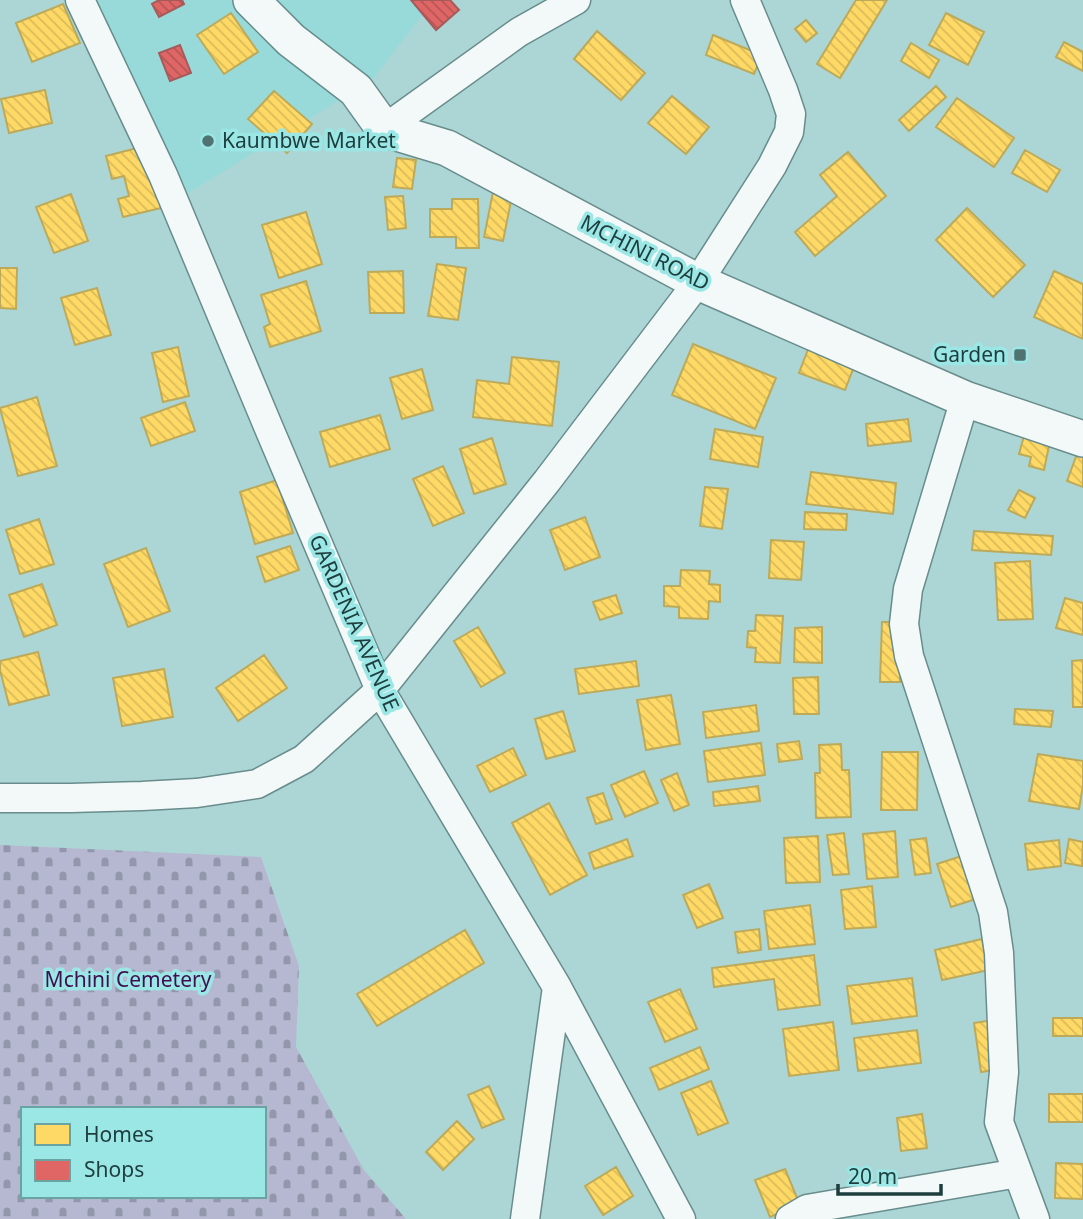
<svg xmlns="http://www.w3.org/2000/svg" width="1083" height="1219" viewBox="0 0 1083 1219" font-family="'Noto Sans',sans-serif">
  <defs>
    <pattern id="cemetery-stones" width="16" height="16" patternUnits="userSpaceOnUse" patternTransform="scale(1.75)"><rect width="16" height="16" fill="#b6b8d1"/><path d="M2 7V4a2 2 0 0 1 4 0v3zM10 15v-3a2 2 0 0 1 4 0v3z" fill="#9397ab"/></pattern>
    <pattern id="homes-back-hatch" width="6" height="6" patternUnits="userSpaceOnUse" patternTransform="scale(1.75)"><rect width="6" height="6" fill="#ffd966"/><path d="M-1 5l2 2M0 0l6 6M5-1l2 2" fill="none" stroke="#dabb59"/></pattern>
    <pattern id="shops-back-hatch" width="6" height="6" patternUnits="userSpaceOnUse" patternTransform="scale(1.75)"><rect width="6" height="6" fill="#e06666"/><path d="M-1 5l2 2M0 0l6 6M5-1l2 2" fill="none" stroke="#b55555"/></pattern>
  </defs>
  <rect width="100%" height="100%" fill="#acd6d5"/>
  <path fill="#97dad9" d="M73 0H434L372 80 174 202Z"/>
  <path fill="url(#cemetery-stones)" fill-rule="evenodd" d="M0 845 261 857 299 966 296 1047 364 1170 406 1219H0ZM23 1109H264V1196H23Z"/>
  <path fill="url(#homes-back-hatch)" stroke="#bcaa5a" stroke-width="2" d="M856 0H887L840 78 817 64Z
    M63 4 80 43 32 62 16 23Z
    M231 13 258 52 224 74 197 35Z
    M946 13 984 32 968 65 929 45Z
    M806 20 817 33 806 42 795 29Z
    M597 31 645 73 621 100 574 59Z
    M713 35 762 55 754 74 706 55Z
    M1064 42 1083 52V71L1056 57Z
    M911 43 939 60 929 78 901 61Z
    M936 86 946 97 909 131 899 120Z
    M45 90 52 123 9 133 1 99Z
    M274 91 312 124 287 153 248 119Z
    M672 96 709 127 686 154 648 123Z
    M957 98 1014 138 994 167 936 127Z
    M145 146 161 208 123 217 118 199 129 196 124 176 112 179 106 156Z
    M1025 150 1060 170 1047 192 1012 173Z
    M848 152 886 196 815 256 795 232 837 196 820 175Z
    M397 158 416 160 412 189 393 187Z
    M495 182 514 186 503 241 484 237Z
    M71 194 88 241 54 253 36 207Z
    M403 196 406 228 388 230 385 197Z
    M452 199H478L479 248H456V237H430V209H452Z
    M967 208 1025 265 993 297 936 240Z
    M306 212 322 264 279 278 262 225Z
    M437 264 466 268 458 320 428 316Z
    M0 268H17L16 309 0 308Z
    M403 271 404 313H370L368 272Z
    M1054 271 1083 284V339L1034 317Z
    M306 281 321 331 270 347 264 327 270 324 261 295Z
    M97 288 111 335 75 345 61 298Z
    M812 339 858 356 845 390 799 373Z
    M693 344 776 378 755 429 672 395Z
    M178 347 189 396 163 402 152 353Z
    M512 357 559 362 552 426 473 417 477 380 509 384Z
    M422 369 433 410 402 419 390 378Z
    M37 397 57 466 18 476 0 408Z
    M185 402 195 431 151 446 141 418Z
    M380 415 390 449 330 467 320 432Z
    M908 419 911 441 868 446 866 424Z
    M715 429 763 437 758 467 710 459Z
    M1024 436 1050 441 1044 470 1029 466 1031 457 1019 454Z
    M492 438 506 484 474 494 460 449Z
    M1077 454 1083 456V487L1067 481Z
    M443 466 464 513 433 526 413 479Z
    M811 472 896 483 893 514 806 504Z
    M277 480 293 533 255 544 240 492Z
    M705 487 728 489 722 529 700 526Z
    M1019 490 1035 498 1025 518 1008 510Z
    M805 512 847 514 846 530 804 529Z
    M585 517 600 557 565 570 550 530Z
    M39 519 54 564 20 574 6 530Z
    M974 531 1053 536 1051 555 972 550Z
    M771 540 804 542 801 580 769 578Z
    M290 546 299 570 265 582 257 557Z
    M146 548 170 611 128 627 104 564Z
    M1030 561 1033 619 998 620 995 563Z
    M681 570 710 571 709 584 720 585V602L709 601 708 619 679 618V607L664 606V586H680Z
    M42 584 57 625 24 637 9 595Z
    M616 595 622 613 600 620 593 602Z
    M1065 598 1083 603V635L1056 628Z
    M756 615 783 616 780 663 755 662 756 648 747 647 748 631H755Z
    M882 622H908L901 642 900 682H880Z
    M478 627 505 673 481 687 454 641Z
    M822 627V663L794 662 795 628Z
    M38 652 49 695 9 705 0 670V661Z
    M264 655 287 688 238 721 216 688Z
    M1083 660V707H1073L1072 661Z
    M636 661 639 686 579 694 575 669Z
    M164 669 173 717 122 726 113 678Z
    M818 677 819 714H794L793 678Z
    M671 695 680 744 646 750 637 700Z
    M756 705 759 731 706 738 703 712Z
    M1015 709 1053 711 1051 727 1014 724Z
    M563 711 575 751 546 759 535 719Z
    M799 741 802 759 779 762 777 744Z
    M761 743 765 775 708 782 704 751Z
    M841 744 842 770H849L851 817 816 818 815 773H820L819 745Z
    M513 748 526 775 490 792 477 766Z
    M882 752H918L917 810H881Z
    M1038 754 1083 761V785L1079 809 1029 801Z
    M644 771 658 803 625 817 611 785Z
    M677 773 689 805 674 811 661 780Z
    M758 786 760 801 714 806 713 792Z
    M603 793 612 819 596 824 587 798Z
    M549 803 587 875 550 895 512 823Z
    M895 831 898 877 867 879 863 834Z
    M844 833 849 874 833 875 827 835Z
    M818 836 820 882 786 883 784 838Z
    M926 838 931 873 915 875 910 840Z
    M627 839 633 856 594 869 589 853Z
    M1069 839 1083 842 1082 866 1065 863Z
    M1059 840 1061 866 1028 870 1025 844Z
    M968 854 982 897 951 907 937 864Z
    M709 884 723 918 697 928 683 895Z
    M872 886 876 927 845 929 841 890Z
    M810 905 815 944 769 949 764 911Z
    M759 929 761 950 738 953 735 932Z
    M465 930 484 963 377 1026 357 994Z
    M982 939 989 970 942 980 935 950Z
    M814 955 820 1005 778 1010 774 979 714 987 712 968Z
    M912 978 917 1016 852 1024 847 986Z
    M680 989 697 1029 665 1042 648 1002Z
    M1005 1018 1012 1067 981 1072 974 1023Z
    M1053 1018H1083V1036H1053Z
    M833 1022 839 1070 789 1076 783 1029Z
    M917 1030 921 1063 858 1071 854 1038Z
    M700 1047 709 1069 659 1090 650 1068Z
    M711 1081 728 1123 698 1135 681 1093Z
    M489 1086 504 1119 482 1128 468 1095Z
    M1049 1094H1083V1122H1049Z
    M922 1114 927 1148 901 1151 897 1118Z
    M457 1121 474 1139 443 1170 426 1152Z
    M1056 1163 1083 1164V1199L1055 1198Z
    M616 1167 633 1196 603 1215 585 1186Z
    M785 1169 800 1205 770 1217 755 1180Z"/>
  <path fill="url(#shops-back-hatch)" stroke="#a65a5a" stroke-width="2" d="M159 0H182L184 4 159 17 152 4Z
    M411 0H450L459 10 436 30Z
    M180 45 191 73 170 81 159 53Z"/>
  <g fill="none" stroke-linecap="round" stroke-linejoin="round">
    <g stroke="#698c8c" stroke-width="31">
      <path id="minor" d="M80 0 163 175 268 426 380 690 557 987 681 1219
        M384 129 519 32 576 0
        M965 399 908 589 904 624 909 656 993 912 999 953 1004 1072 999 1122 1035 1219
        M0 798H71L142 796 197 793 257 784 304 759 380 690 547 481 698 282 772 166 789 132 791 114 783 90 745 0
        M525 1219 557 987
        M790 1219 807 1209 1018 1173"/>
    </g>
    <g stroke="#698c8c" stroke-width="38">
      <path id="tertiary" d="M251 0 291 40 356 90 384 129 447 148 698 282 965 399 1083 439"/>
    </g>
    <use href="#minor" stroke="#f3f9f9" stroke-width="28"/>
    <use href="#tertiary" stroke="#f3f9f9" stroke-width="35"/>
  </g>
  <g fill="#507372" stroke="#9be7e6" stroke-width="2.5">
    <circle cx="208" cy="141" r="7"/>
    <rect x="1013" y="348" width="14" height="14" rx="3.5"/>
  </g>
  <g text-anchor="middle" stroke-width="7" stroke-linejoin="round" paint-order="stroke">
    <g font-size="21" fill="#1e3d3d" stroke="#9be7e6" text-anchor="start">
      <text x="222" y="148">Kaumbwe Market</text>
      <text x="1006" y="362" text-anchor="end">Garden</text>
    </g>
    <g font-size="21" fill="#1e3d3d" stroke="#9be7e6">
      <text transform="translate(645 253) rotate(27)" y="7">MCHINI ROAD</text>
      <text transform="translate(354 623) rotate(66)" y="7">GARDENIA AVENUE</text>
    </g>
    <g font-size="21" fill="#400f51" stroke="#9be7e6">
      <text x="128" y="987">Mchini Cemetery</text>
    </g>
  </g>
  <rect x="21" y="1107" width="245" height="91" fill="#9be7e6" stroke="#69a3a2" stroke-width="2"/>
  <rect x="35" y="1124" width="35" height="21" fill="#ffd966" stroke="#69a3a2" stroke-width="2"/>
  <text x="84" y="1142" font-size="21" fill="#1e3d3d">Homes</text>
  <rect x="35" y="1160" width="35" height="21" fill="#e06666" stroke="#69a3a2" stroke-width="2"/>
  <text x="84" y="1177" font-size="21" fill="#1e3d3d">Shops</text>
  <path d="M838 1184v10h103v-10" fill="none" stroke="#1e3d3d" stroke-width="3.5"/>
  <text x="848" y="1184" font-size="21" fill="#1e3d3d" stroke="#9be7e6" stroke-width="5" paint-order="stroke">20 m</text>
</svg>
